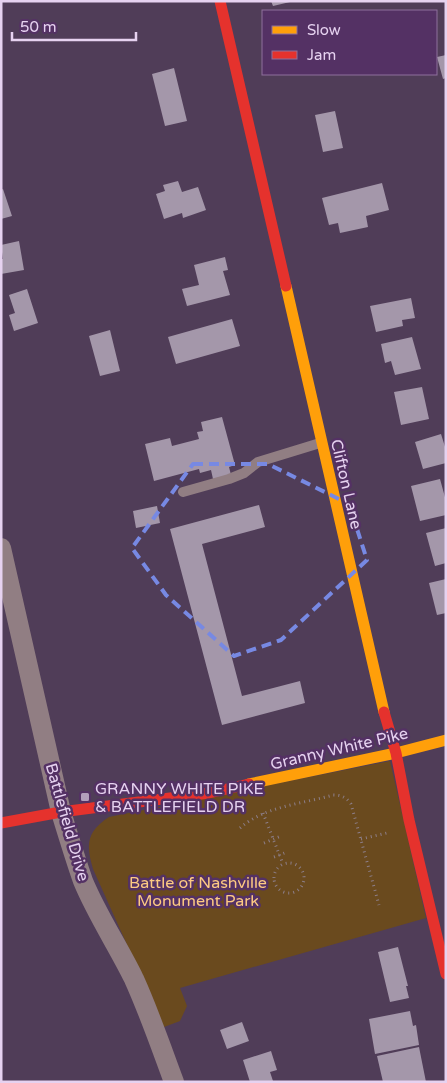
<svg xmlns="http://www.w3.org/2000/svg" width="447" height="1083" viewBox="0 0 447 1083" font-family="'Varela Round',sans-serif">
  <rect width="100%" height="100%" fill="#503d58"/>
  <path fill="#6a4a1e" d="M390 761 426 918 180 988 187 1006 180 1021 164 1027 93 869C86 845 86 832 109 817Z"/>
  <path fill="#a497aa" d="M271 1H290V2L273 6Z
    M446 55V78L443 79 437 57Z
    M174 68 187 121 165 126 152 74Z
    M335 111 343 148 323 152 315 115Z
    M178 181 182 192 198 187 206 210 183 218 182 213 164 219 156 194 165 191 163 185Z
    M382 183 389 210 366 216 368 227 340 233 338 223 329 225 322 198Z
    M3 189 12 216 1 219V190Z
    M19 241 24 270 1 274V259H3L1 245Z
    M225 257 228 270 223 271 230 295 187 306 182 289 199 285 194 265Z
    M27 289 38 323 14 331 9 315 15 313 9 295Z
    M411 298 415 318 402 320 403 326 376 332 370 306Z
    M232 319 240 346 176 364 168 337Z
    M110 330 120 371 100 376 89 336Z
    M412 337 421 369 395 375 391 361 385 363 381 344Z
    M422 387 429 419 401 425 394 392Z
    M222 417 235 465 229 467 231 475 213 479 211 470 200 473 199 469 154 481 145 444 170 438 172 446 199 439 197 432 203 431 201 422Z
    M441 434 446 450V463L423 469 415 442Z
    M440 479 446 501V515L420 521 411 486Z
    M259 505 265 527 202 544 242 696 300 681 305 703 222 725 170 529Z
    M157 506 160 523 136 528 133 511Z
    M446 528V563L435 566 426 533Z
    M446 579V613L437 615 429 583Z
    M398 947 408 986H406L409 998 390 1002 378 952Z
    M410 1011 413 1026 416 1025 419 1045 375 1054 369 1019Z
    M242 1022 249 1041 227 1049 220 1030Z
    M419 1047 426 1082H383L377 1056Z
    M271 1051 277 1070 270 1072 273 1081 250 1082 243 1060Z"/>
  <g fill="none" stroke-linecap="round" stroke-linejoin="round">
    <path stroke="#8d7e88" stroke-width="3" stroke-dasharray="1 4" stroke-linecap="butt" d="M263 813 283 864
      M240 828C265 806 302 804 333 795 341 795 346 797 351 804L379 905
      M361 839 387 833
      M264 843 281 836
      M274 857 287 852
      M274 878a15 15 0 1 1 30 0a15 15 0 1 1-30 0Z"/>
    <path stroke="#917e83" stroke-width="10" d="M183 492 229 479 244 473 258 462 320 443"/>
    <path stroke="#917e83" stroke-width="20" d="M1 548 61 812C68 835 75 858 83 881 97 915 118 946 134 979 149 1012 161 1047 174 1082"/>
    <path stroke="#ff9f0a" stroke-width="11" d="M286 286 384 712
      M249 784 396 753 446 740"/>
    <path stroke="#e5322d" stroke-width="11" d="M220 1 286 286
      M384 712 396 753 409 820 446 974
      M1 823 61 812 209 793 249 784"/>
  </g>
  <path fill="none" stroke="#7789e3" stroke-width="4" stroke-dasharray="10 6" stroke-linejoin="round" d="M193 464H268L349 504 367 560 281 640 234 656 166 595 132 548Z"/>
  <rect fill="#b29ebb" stroke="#543164" stroke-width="2" x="80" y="792" width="10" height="10" rx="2.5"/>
  <g text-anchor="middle" stroke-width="5" stroke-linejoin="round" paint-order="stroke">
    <g font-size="16" fill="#e6d2f0" stroke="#543164">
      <text transform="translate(347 484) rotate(77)" y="6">Clifton Lane</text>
      <text transform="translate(339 748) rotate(-13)" y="6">Granny White Pike</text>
      <text transform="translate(68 822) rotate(74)" y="6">Battlefield Drive</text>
    </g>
    <g font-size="16" fill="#e6d2f0" stroke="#543164" text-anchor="start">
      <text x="95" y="794">GRANNY WHITE PIKE<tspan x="95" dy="18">&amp; BATTLEFIELD DR</tspan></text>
    </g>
    <g font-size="16" fill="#fdca82" stroke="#543164">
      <text x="198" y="888">Battle of Nashville<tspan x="198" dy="18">Monument Park</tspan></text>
    </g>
  </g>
  <rect width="447" height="1083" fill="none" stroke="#e6d2f0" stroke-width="5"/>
  <rect x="262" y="10" width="175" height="65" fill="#543164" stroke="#8e719c"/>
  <rect x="272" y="26" width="25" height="8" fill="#ff9f0a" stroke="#8e719c"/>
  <text x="307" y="35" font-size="15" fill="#e6d2f0">Slow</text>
  <rect x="272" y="51" width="25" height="8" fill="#e5322d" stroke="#8e719c"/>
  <text x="307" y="60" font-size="15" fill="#e6d2f0">Jam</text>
  <path d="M12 32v8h124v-8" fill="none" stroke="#e6d2f0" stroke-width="2.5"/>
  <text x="20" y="32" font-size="15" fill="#e6d2f0" stroke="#543164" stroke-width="4" paint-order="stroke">50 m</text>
</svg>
